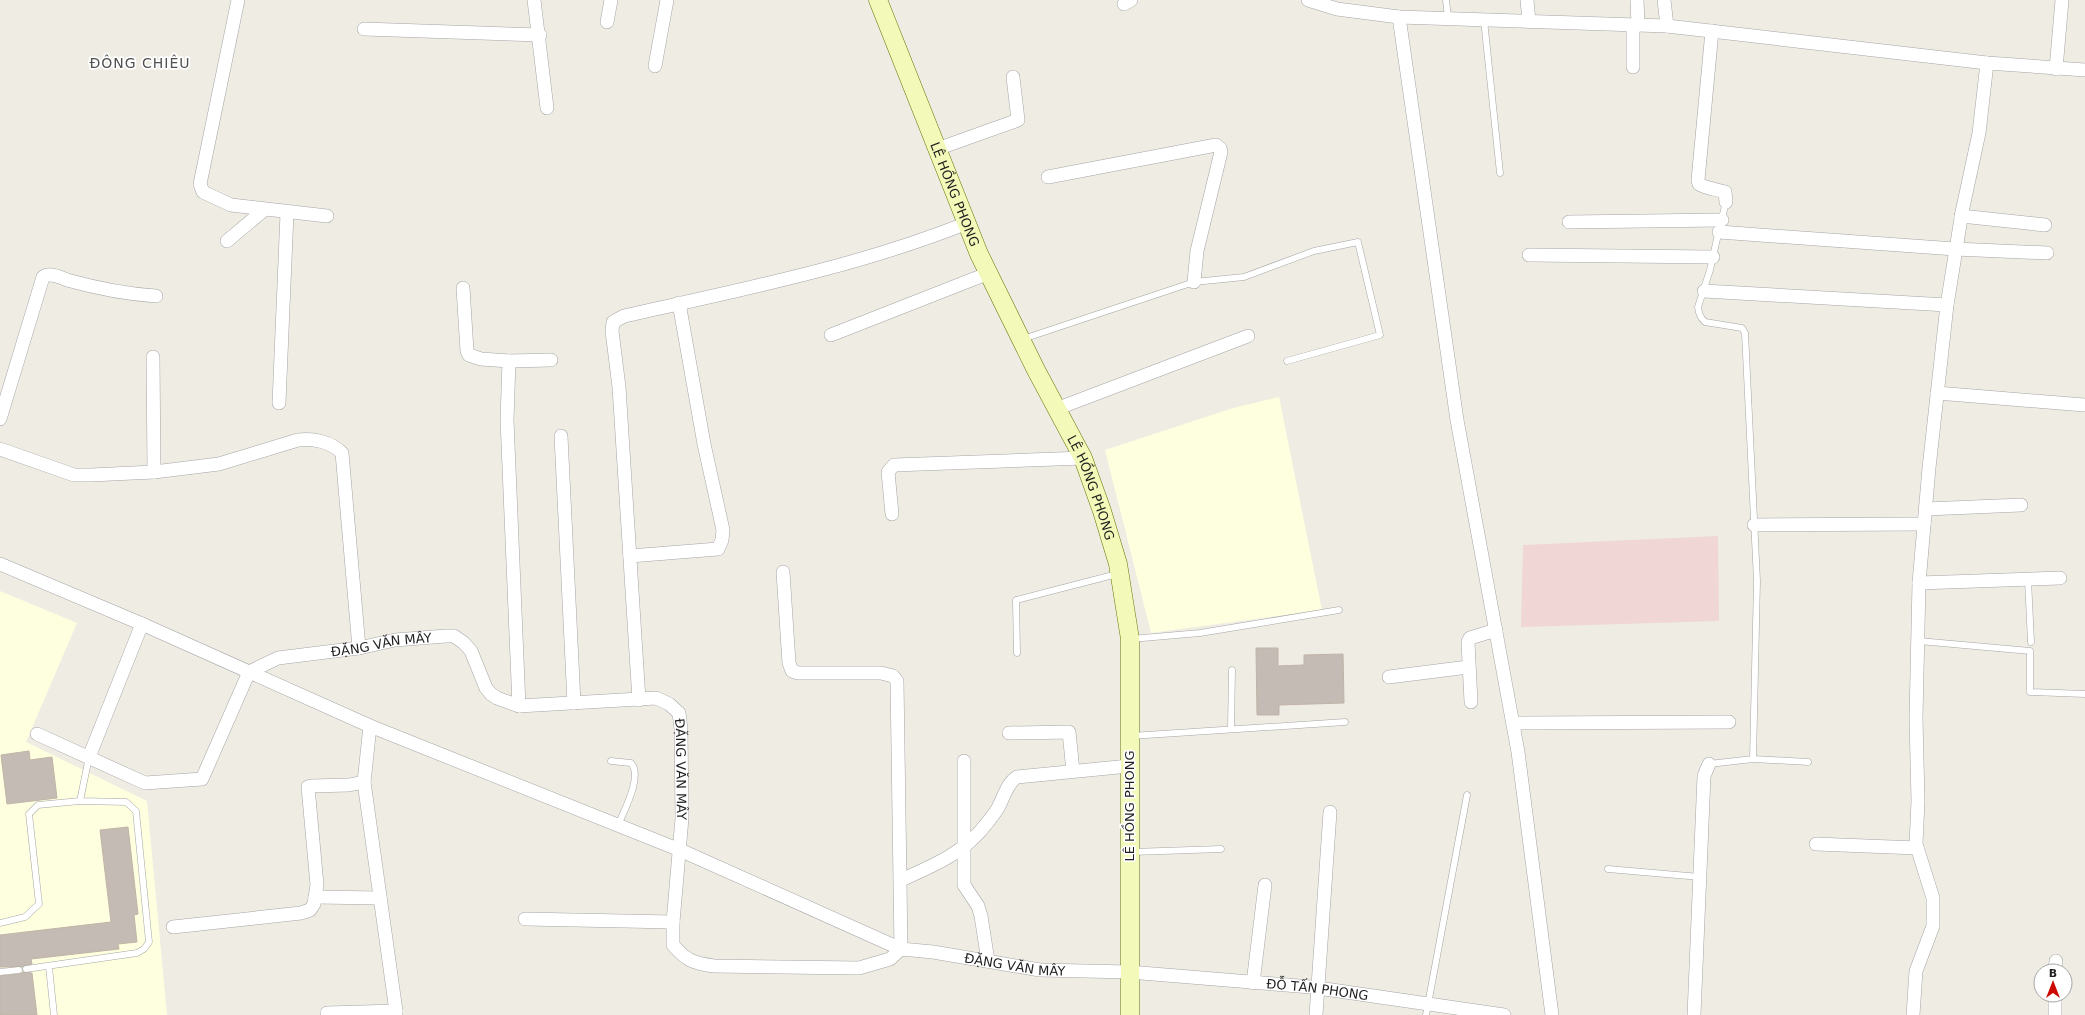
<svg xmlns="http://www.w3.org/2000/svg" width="2085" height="1015" viewBox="0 0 2085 1015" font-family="'DejaVu Sans',sans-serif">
  <rect width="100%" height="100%" fill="#efece4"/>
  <path fill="#f0d6d4" d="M1718 536 1719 621 1521 627 1523 545Z"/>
  <path fill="#fdffde" d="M1279 397 1322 610 1151 633 1105 450 1233 408Z
    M0 591 77 623 26 742 147 801 167 1015H0Z"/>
  <path fill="#c4bcb4" stroke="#c1b3a7" d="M1256 648H1278V666L1304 665V655L1343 654 1344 703 1279 705V715H1257Z
    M29 751 30 760 52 757 57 798 7 804 1 755Z
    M128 827 138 914 134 915 137 942 118 944 119 949 31 959 32 964 22 967H0V935L111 922 100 830Z
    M23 972 32 973 37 1015H0V976L19 974Z"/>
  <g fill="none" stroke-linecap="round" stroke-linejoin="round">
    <g stroke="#a5a5a5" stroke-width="7">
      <path id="service" d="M1446 0 1448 18
        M1484 20 1500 173
        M1721 222 1726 202
        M1719 230 1710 270 1698 307C1699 314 1700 317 1705 322L1742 328 1745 333 1757 581 1753 759
        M1023 339 1194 282 1244 277 1314 251 1358 242 1380 335 1287 361
        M2028 580 2031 642
        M1131 639 1200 633 1339 610
        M1919 641 2030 651V692L2085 694
        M1017 653 1016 600 1117 574
        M1231 728 1232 670
        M1131 736 1345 722
        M611 761 631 763C643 776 624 811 618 825
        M1709 764 1753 759 1808 762
        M1132 852 1221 849
        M1608 869 1700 877
        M0 923 25 917 39 904 29 814 38 805 80 801 89 757
        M49 967 54 1015
        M26 969 137 953 144 949 149 942 136 811 126 802 80 801
        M0 972 19 970
        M1426 1015 1467 795"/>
    </g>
    <g stroke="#a5a5a5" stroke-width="14">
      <g id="minor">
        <path d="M238 0 200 184 203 192 231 205 327 216"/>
        <path d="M534 0 547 108"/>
        <path d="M1308 0 1337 9 1399 17 1667 26 1987 63 2085 70"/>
        <path d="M1527 0 1529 21"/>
        <path d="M1637 0 1638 25"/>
        <path d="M1664 0 1667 26"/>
        <path d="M1124 4 1131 0"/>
        <path d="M1399 17 1457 420 1518 752 1552 1015"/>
        <path d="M607 22 611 0"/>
        <path d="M364 29 540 35"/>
        <path d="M1712 31 1698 180 1699 184C1707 189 1716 189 1725 192L1726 202"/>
        <path d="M655 66 667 0"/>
        <path d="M1633 67V25"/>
        <path d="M2056 69 2062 0"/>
        <path d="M937 149 1018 120 1013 77"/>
        <path d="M1048 177 1216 145 1220 148 1221 152 1197 251 1194 282"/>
        <path d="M1961 216 2045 225"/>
        <path d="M1569 222 1722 220"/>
        <path d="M1719 232 1955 249 2047 253"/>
        <path d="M227 241 264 210"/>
        <path d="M1529 255 1713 257"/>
        <path d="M463 288 467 351 469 355 481 359 509 361 507 420 519 706"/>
        <path d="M1704 291 1947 305"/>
        <path d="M831 335 989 273"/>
        <path d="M153 357 154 472"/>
        <path d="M509 361 551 360"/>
        <path d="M1937 393 2084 405"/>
        <path d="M279 403 287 213"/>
        <path d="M1056 409 1248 336"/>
        <path d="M0 419 43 277C50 272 60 277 67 280 96 288 125 294 156 296"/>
        <path d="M561 436 574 703"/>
        <path d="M0 449 74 475H91L154 472 219 464 298 440C314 438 331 442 342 453L359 648"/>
        <path d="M1926 509 2021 505"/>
        <path d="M892 514 888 472 894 465 1083 458"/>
        <path d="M1754 525 1924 524"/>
        <path d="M630 556 718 549 722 540 723 530 704 444 679 303"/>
        <path id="s1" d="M0 564 142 624 370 726 680 850 901 949 933 952 1040 970 1129 972 1311 987 1504 1015"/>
        <path d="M1919 583 2060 578"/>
        <path d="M1389 677 1468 667"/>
        <path d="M639 700 619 387 612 331 613 322 624 316C739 290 857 267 967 223"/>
        <path d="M1471 702 1468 642 1470 638 1496 630"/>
        <path d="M1513 723 1729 722"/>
        <path d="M1009 733 1069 732 1073 771"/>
        <path id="s2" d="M37 734 145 783 202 779 249 672 278 658 359 648 395 640 446 636H454L464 643 471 651 486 688 491 694 497 698 519 706 656 698 669 704 679 713 681 729 682 818 673 922V945C687 961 693 963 714 966L859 968 890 959 901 949 897 681 893 676 881 673H798L792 671 789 663 783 572"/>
        <path d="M89 757 142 624"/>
        <path d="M964 761V885L978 906 981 916 988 961"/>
        <path d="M364 782 396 1011"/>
        <path d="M1816 844 1917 848"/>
        <path d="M901 880C933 866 966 852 987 823 991 818 995 813 998 808 1004 797 1007 783 1017 777L1129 766"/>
        <path d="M315 897 380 898"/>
        <path d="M525 919 673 922"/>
        <path d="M173 927 301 913 310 910 314 904 317 885 308 787 311 786 349 785 364 782 370 726"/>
        <path d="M2055 971 2056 961"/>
        <path d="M1253 983 1265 885"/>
        <path d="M327 1013 396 1011V1015"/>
        <path d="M1316 1015 1330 812"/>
        <path d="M1694 1015 1704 776 1709 764"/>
        <path d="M1913 1015 1916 971 1933 926V898L1916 844 1918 801 1916 718 1919 583 1929 468 1947 305 1962 212 1979 133 1987 63"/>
        <path d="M2055 1015V995"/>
      </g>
    </g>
    <g stroke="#647505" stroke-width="19">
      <g id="secondary">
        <path id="s3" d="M878 0 979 254 1036 370 1083 458 1102 511 1118 564 1130 639V1015"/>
      </g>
    </g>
    <use href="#service" stroke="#fff" stroke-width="6"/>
    <use href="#minor" stroke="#fff" stroke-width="13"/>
    <use href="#secondary" stroke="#f3f9b8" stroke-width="18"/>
  </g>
  <g text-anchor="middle" stroke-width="3.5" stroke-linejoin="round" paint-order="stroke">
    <g font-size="13" fill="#1e1e1e" stroke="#fff">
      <text dy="5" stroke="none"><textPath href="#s3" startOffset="209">LÊ HỒNG PHONG</textPath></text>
      <text dy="5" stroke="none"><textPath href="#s3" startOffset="533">LÊ HỒNG PHONG</textPath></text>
      <text dy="5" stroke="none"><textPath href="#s2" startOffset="429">ĐẶNG VĂN MÂY</textPath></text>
      <text dy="5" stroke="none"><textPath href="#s2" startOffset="825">ĐẶNG VĂN MÂY</textPath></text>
      <text transform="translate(1129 806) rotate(-90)" y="5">LÊ HỒNG PHONG</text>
      <text dy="5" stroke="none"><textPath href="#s1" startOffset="1095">ĐẶNG VĂN MÂY</textPath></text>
      <text dy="5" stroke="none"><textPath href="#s1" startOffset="1399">ĐỖ TẤN PHONG</textPath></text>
    </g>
    <g font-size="14" letter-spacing="1" fill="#515151" stroke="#fff">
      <text x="140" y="68">ĐÔNG CHIÊU</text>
    </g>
  </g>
  <g transform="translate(2053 983)"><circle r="19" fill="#ffffff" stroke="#a5a5a5"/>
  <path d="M0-3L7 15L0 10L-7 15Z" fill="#cc0a01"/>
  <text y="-6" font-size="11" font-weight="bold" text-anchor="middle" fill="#1e1e1e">B</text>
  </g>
</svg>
